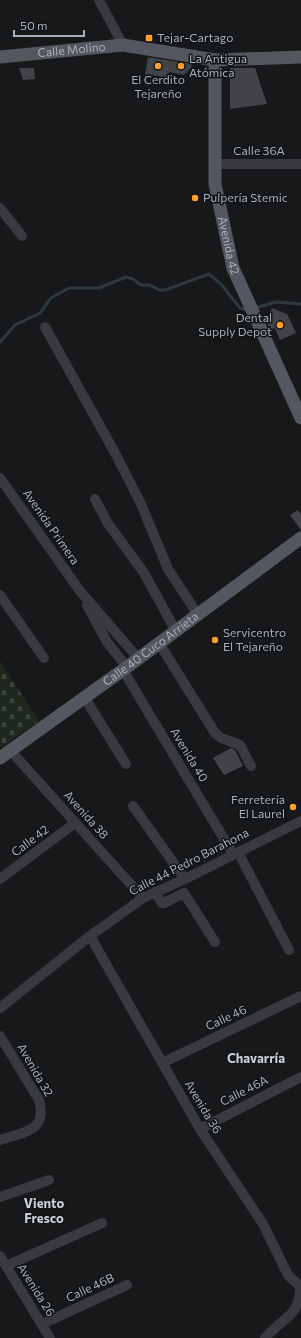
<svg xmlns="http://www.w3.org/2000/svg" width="301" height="1338" viewBox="0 0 301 1338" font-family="Commissioner,sans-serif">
  <defs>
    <pattern id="cemetery-stones" width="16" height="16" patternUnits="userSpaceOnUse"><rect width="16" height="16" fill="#1f281f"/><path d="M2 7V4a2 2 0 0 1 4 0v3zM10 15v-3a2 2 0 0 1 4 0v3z" fill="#3d453e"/></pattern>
  </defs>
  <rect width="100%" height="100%" fill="#17181a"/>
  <path fill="url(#cemetery-stones)" d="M0 661 39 721 0 748Z"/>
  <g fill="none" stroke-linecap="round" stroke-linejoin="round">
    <path stroke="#2c393f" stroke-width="3" d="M255 308 276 302 301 304
      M0 342 15 325 40 313 51 298 69 288H99L126 277 133 279 141 285H150L159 290H165L209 274 221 284 240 308 247 310"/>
  </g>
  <path fill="#414347" d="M148 57 192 64 191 68 184 75 169 72 168 78 145 74Z
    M19 68H34L35 79 23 80Z
    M230 68H255L267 104 230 109Z
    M272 308 287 314 296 333 280 340 275 328 270 330 266 321Z
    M298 510 301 515V530L290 515Z
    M231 748 235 750 243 766 224 775 213 758Z"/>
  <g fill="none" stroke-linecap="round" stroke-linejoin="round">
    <path stroke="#383a3f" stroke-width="10" d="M99 0 123 45
      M216 164H301
      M0 208 22 236
      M45 327 115 453 141 504 168 569 198 615
      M0 478 80 591 138 658
      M95 499 107 522 144 573 176 631
      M0 595 44 658
      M87 605 107 642 127 667
      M159 643 215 733 221 738 240 745 251 766
      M123 670 233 854
      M84 697 126 764
      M10 750 143 898
      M133 806 185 879
      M238 852 289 950
      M0 879 75 823
      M155 892 162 903H164L184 893 215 942
      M90 936 200 1129 263 1224 288 1275 300 1286
      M0 1008 90 936 143 898 185 879 301 821
      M0 1036 39 1100C48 1131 24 1132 0 1140
      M162 1063 301 996
      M200 1129 301 1077
      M0 1197 49 1180
      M0 1256 50 1338
      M6 1266 102 1223
      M42 1324 127 1285
      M265 1338C282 1318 301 1316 300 1286"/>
    <g stroke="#54575f" stroke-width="13">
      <path id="s1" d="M0 57 123 45 215 60 301 57"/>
      <path id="s2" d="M215 60V184L233 268 301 418"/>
      <path id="s3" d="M0 758 127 667 301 538"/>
    </g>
  </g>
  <g fill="#ffa02a" stroke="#121315" stroke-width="1.5">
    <rect x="145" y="34" width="8" height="8" rx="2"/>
    <circle cx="158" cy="66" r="4"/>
    <circle cx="181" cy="66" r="4"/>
    <circle cx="195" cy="198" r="4"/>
    <circle cx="280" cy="325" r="4"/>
    <circle cx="215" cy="640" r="4"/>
    <circle cx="293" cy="807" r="4"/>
  </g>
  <g text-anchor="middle" stroke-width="3" stroke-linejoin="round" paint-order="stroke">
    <g font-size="12" fill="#a8b0bb" stroke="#121315" text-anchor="start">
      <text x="157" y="42">Tejar-Cartago</text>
      <text x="189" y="63">La Antigua<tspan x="189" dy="14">Atómica</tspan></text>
      <text x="158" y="84" text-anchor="middle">El Cerdito<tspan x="158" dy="14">Tejareño</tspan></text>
      <text x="203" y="202">Pulpería Stemic</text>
      <text x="272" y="322" text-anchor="end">Dental<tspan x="272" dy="14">Supply Depot</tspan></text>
      <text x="223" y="637">Servicentro<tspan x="223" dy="14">El Tejareño</tspan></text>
      <text x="285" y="804" text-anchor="end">Ferretería<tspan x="285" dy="14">El Laurel</tspan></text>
    </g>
    <g font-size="12" fill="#a8b0bb" stroke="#121315">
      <text dy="4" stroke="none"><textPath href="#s1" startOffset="72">Calle Molino</textPath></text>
      <text x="259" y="155">Calle 36A</text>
      <text dy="4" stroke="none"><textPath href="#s2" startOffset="187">Avenida 42</textPath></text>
      <text transform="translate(51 527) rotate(55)" y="4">Avenida Primera</text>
      <text dy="4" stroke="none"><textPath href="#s3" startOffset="186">Calle 40 Cuco Arrieta</textPath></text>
      <text transform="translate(189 755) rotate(59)" y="4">Avenida 40</text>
      <text transform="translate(86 815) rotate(48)" y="4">Avenida 38</text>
      <text transform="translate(30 841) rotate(-37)" y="4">Calle 42</text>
      <text transform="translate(189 862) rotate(-27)" y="4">Calle 44 Pedro Barahona</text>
      <text transform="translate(226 1018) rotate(-25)" y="4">Calle 46</text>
      <text transform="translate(35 1070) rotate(60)" y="4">Avenida 32</text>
      <text transform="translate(244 1091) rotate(-27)" y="4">Calle 46A</text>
      <text transform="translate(203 1107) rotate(59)" y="4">Avenida 36</text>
      <text transform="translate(90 1288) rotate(-25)" y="4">Calle 46B</text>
      <text transform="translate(36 1290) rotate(58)" y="4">Avenida 26</text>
    </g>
    <g font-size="13" font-weight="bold" fill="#cacfd6" stroke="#121315">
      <text x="256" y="1063">Chavarría</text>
      <text x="44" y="1208">Viento<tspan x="44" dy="15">Fresco</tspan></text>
    </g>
  </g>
  <path d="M14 30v6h70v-6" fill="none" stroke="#a8b0bb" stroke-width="2"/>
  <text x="20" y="30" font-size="12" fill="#a8b0bb" stroke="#121315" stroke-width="3" paint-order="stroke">50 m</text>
</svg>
